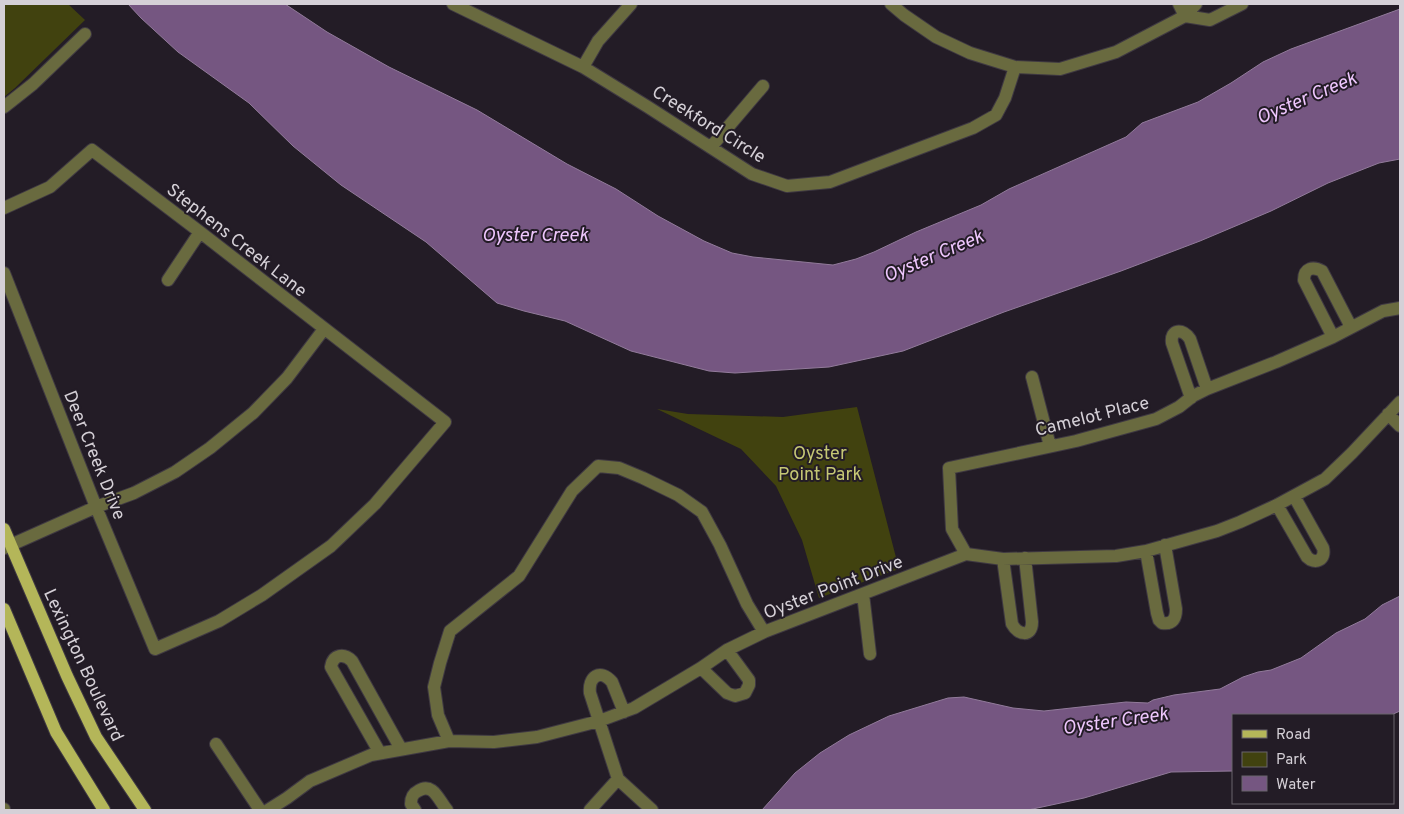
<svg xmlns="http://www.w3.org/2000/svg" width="1404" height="814" viewBox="0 0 1404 814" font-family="Overpass,sans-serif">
  <rect width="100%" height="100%" fill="#231c26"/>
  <path fill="#41420f" d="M4 4H68L85 20 15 88 4 97Z
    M857 407 899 569 819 598 802 540 776 486 741 449 657 409 688 414 783 417Z"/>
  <path fill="#755681" stroke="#927b9b" d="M128 4H285L327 32 389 67 477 110 567 164 616 189 658 216 704 241 732 253 753 257 833 265 856 259 874 252 916 232 981 205 1009 189 1126 137 1142 123 1198 102 1231 83 1263 62 1291 49 1400 9V159L1379 163 1328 183 1271 211 1200 241 1121 271 1004 312 903 351 829 367 735 373 709 371 631 351 565 321 524 311 497 303 426 242 341 185 293 146 249 103 178 52 141 18Z
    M1400 596V711L1391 715H1233V771L1171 772 1084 798 1028 810H762L795 773 820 753 849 735 889 716 948 698 964 697 1013 708 1044 711 1126 702 1148 703 1153 700 1174 695 1220 689 1243 677 1258 672 1271 670 1301 658 1336 633 1365 619 1382 605Z"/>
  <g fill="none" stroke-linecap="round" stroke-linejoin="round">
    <g stroke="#3f3942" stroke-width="14">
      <path id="minor" d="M453 4 583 67 648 107 752 174 787 186 830 182 973 128 996 115 1005 98 1015 67
        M891 4 904 15 936 37 970 53 1015 67 1060 69 1116 52 1185 16 1196 4
        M1179 4 1185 16
        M1185 16 1210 20 1242 4
        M583 67 598 41 631 4
        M4 107 33 84 85 34
        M711 147 763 86
        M4 208 50 187 92 150 200 232 445 422 375 504 331 546 262 595 219 621 155 649 96 507 4 273
        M168 280 200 232
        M1333 337 1304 280C1304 268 1313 266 1322 271L1351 327
        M1032 377 1050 446
        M1191 398 1172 343C1170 329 1183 328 1190 339L1207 389
        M1388 414 1400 426
        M1277 505 1307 557C1315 565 1326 560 1323 548L1294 496
        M4 548 96 507 134 493 175 472 210 448 253 413 287 378 324 329
        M1146 551 1157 613 1159 620 1162 623C1173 625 1176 618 1176 609L1165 545
        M966 554 952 529 949 468 1076 441 1156 419 1179 407 1193 396 1207 389 1276 362 1333 337 1383 311 1400 308
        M1003 559 1012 624C1018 635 1032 638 1032 622L1025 558
        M863 594 870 654
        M701 668 727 693 735 696 745 693 749 685V680L727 650
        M624 712 612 682C600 668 588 677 590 693L618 779 652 810
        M449 741 438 715 434 687 440 663 450 631 519 576 572 491 598 466 619 468 643 478 678 495 702 512 720 545 747 604 764 632
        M216 744 260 810
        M380 753 331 667C333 654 344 653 352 661L401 749
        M4 809V810
        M268 810 287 798 310 781 371 755 449 741 494 742 537 737 599 721 634 708 701 668 727 650 764 632 966 554 1003 559 1116 556 1146 551 1217 531 1240 522 1277 505 1325 479 1352 453 1400 402
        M415 810 411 804C411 798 412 794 418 791 433 781 439 801 447 810
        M590 810 618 779"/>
    </g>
    <g stroke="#3f3942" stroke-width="14">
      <path id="major" d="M4 529 67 676 96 737 145 810
        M4 609 56 732 104 810"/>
    </g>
    <use href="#minor" stroke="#696a3f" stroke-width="12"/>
    <use href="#major" stroke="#b4b659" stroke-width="12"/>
  </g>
  <g text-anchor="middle" stroke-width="4" stroke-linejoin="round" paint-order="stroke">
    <g font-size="18" fill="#d5d0d7" stroke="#231c26">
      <text transform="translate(709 124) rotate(32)" y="6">Creekford Circle</text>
      <text transform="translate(237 240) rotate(38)" y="6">Stephens Creek Lane</text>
      <text transform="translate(1092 416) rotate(-14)" y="6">Camelot Place</text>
      <text transform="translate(95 455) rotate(68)" y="6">Deer Creek Drive</text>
      <text transform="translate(833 587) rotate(-21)" y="6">Oyster Point Drive</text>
      <text transform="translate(84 665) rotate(65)" y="6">Lexington Boulevard</text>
    </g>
    <g font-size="18" fill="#c5c774" stroke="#231c26">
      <text x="820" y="459">Oyster<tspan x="820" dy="21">Point Park</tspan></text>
    </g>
    <g font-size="19" font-style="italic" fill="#efc7fe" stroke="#231c26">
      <text transform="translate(1306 97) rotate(-23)" y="7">Oyster Creek</text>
      <text x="535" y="241">Oyster Creek</text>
      <text transform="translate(933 255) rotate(-23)" y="7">Oyster Creek</text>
      <text transform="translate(1115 720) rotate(-8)" y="7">Oyster Creek</text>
    </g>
  </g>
  <rect width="1404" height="814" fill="none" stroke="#d5d0d7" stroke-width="10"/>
  <rect x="1232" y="714" width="162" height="90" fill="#231c26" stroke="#6a646d"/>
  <rect x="1242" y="730" width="25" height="8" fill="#b4b659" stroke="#6a646d"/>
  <text x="1276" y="739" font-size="15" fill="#d5d0d7">Road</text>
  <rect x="1242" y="752" width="25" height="15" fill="#41420f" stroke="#6a646d"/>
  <text x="1276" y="764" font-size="15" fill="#d5d0d7">Park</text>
  <rect x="1242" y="776" width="25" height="15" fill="#755681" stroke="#6a646d"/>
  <text x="1276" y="789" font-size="15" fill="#d5d0d7">Water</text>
</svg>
